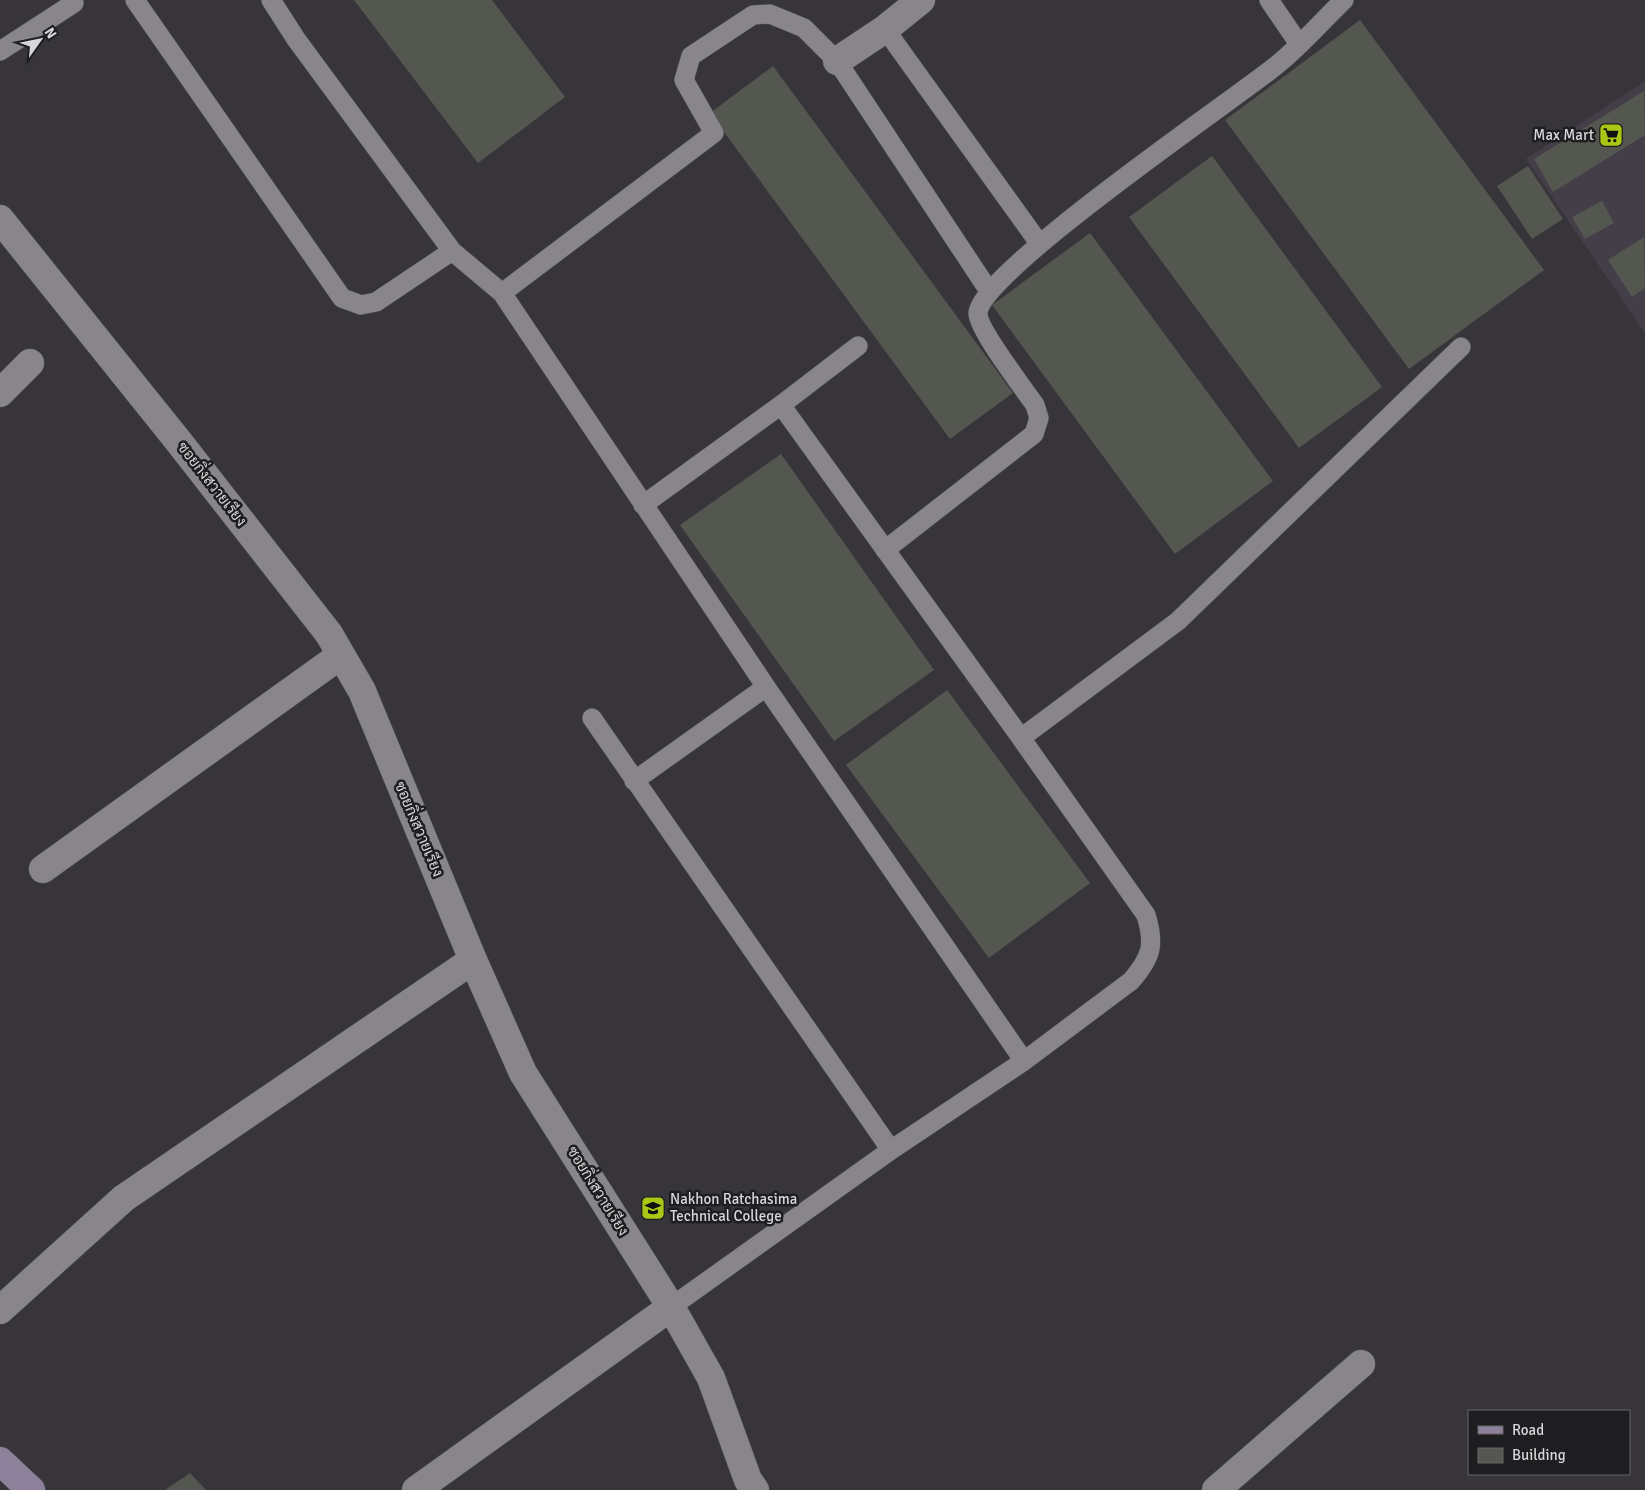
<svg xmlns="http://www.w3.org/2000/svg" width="1645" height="1490" viewBox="0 0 1645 1490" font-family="Signika,Sarabun,sans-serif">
  <rect width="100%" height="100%" fill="#37353a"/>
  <path fill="#433e48" d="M1645 81V333L1526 159Z"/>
  <path fill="#545650" d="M354 0H492L565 97 478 163Z
    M1360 20 1544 270 1409 369 1225 120Z
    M773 66 1013 393 950 439 710 113Z
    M1644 91 1645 135 1553 192 1534 159Z
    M1212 156 1382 387 1299 448 1129 217Z
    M1528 166 1563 219 1532 239 1497 186Z
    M1602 201 1614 223 1585 239 1572 217Z
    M1090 233 1273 481 1175 554 992 305Z
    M1644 237 1645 288 1632 297 1608 260Z
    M781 454 934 670 834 741 680 525Z
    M947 690 1090 883 989 958 846 765Z
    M190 1473 206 1490H165Z"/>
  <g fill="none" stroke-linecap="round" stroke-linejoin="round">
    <g stroke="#565458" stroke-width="20">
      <path id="service" d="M135 0 342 298 361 305 376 302 452 251
        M271 0 296 39 452 251 502 293 766 687 1024 1061
        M1269 0 1299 44
        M885 29 1039 243
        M0 51 74 3
        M502 293 714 133 684 80 691 56 753 15 770 14 804 28 837 61 989 291
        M781 405 1021 738
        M643 505 781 405 858 346
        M885 550 1034 434 1039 418 1035 405C1024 389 977 328 978 313 981 272 1229 103 1273 68 1299 48 1321 22 1344 0
        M592 718 891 1150
        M634 781 766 687
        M671 1307 891 1150 1024 1061 1131 981C1152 957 1155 944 1146 915L1021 738 1178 621 1461 347"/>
    </g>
    <g stroke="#565458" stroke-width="29">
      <path id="minor" d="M837 61 885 29 921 0
        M0 219 179 442 329 634 362 691 473 960 523 1073 671 1307 711 1378 748 1480 755 1490
        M0 393 30 363
        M43 869 341 655
        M0 1310 124 1198 473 960
        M416 1490 671 1307
        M1216 1490 1361 1364"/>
    </g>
    <g stroke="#565458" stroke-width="29">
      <path id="secondary" d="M0 1461 31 1490"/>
    </g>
    <use href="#service" stroke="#88858b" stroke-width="19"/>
    <use href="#minor" stroke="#88858b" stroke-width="28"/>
    <use href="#secondary" stroke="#8d809a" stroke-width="28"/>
  </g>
  <defs>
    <g id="supermarket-square" transform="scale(1.25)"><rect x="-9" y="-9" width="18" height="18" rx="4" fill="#abc716" stroke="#1e1d1f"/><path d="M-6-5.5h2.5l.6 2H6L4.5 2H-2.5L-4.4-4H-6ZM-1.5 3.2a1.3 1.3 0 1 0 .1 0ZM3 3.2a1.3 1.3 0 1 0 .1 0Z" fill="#111"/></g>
    <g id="school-square" transform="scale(1.25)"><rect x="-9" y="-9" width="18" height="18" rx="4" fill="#abc716" stroke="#1e1d1f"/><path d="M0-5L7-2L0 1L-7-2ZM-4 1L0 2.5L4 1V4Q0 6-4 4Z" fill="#111"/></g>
  </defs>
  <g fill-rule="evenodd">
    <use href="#supermarket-square" x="1611" y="135"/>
    <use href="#school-square" x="653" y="1208"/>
  </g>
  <g text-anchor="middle" stroke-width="5" stroke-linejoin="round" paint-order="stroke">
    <g font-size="15" fill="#d7d6d9" stroke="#1e1d1f" text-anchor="end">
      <text x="1594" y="140">Max Mart</text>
      <text x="670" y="1204" text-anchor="start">Nakhon Ratchasima<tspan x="670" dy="17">Technical College</tspan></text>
    </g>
    <g font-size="15" fill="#d7d6d9" stroke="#1e1d1f">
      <text transform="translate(212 484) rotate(52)" y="5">ซอยกิ่งสวายเรียง</text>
      <text transform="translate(419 829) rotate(67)" y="5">ซอยกิ่งสวายเรียง</text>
      <text transform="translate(598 1191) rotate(58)" y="5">ซอยกิ่งสวายเรียง</text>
    </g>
  </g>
  <rect x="1468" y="1410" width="162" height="65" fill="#1e1d1f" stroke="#686769"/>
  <rect x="1478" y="1426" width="25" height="8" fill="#8d809a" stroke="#686769"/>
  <text x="1512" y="1435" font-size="15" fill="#d7d6d9">Road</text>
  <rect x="1478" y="1448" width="25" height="15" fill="#545650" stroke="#686769"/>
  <text x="1512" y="1460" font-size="15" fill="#d7d6d9">Building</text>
  <g transform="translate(40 40) rotate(57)" stroke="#1e1d1f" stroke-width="4" paint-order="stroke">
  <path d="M0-4L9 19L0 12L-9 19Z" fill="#d7d6d9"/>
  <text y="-8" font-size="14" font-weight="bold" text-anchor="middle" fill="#d7d6d9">N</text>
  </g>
</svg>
